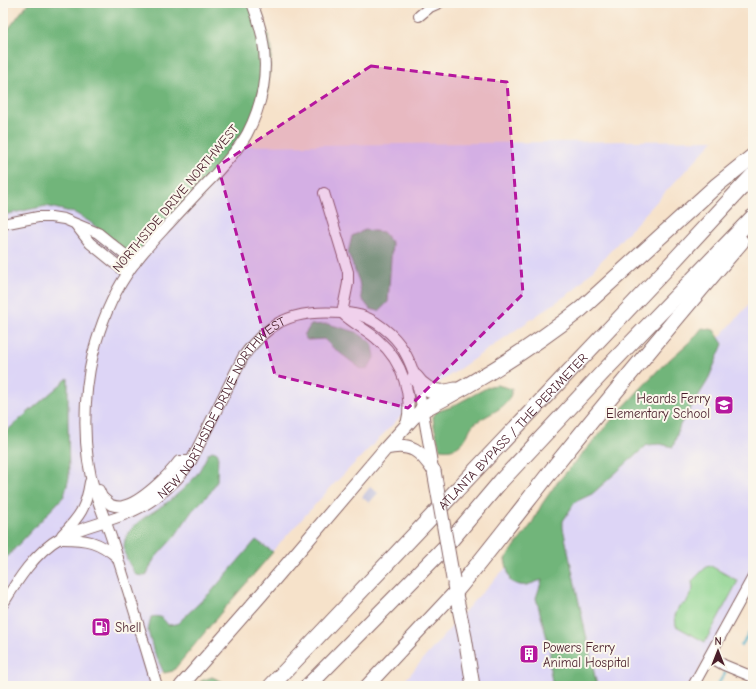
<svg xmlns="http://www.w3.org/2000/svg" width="756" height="689" viewBox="0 0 756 689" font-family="'Comic Neue',sans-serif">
  <rect width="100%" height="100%" fill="#fbf7ec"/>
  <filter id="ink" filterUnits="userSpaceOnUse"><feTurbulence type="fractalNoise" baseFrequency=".025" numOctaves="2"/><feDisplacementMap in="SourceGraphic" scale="8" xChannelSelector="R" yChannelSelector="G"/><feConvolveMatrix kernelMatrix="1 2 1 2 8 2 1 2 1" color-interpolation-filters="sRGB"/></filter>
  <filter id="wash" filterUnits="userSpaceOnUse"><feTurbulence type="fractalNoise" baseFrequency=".012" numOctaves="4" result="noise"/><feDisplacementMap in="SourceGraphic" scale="16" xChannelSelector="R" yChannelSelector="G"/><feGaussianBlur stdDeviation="0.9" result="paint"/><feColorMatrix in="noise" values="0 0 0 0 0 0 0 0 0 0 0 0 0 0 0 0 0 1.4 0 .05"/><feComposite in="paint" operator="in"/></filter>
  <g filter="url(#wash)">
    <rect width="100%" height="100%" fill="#f6e2ca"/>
    <path fill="#ddd5f6" d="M714 140 574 290 424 393 333 485 149 686H3V561L64 496 69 478 68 424V378L3 434V215L46 206 75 213 90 222 240 146Z
      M753 300V575L690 686H400L472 603 612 457Z"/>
    <path fill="#c2c1dc" d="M370 487 378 493 369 503 362 497Z"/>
    <path fill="#8cd38f" stroke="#6b795d" d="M709 565 738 581 705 642 676 626 675 616 679 606 686 603 693 589 692 581 702 571Z"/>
    <path fill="#71b57a" stroke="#5e6a52" d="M28 3H259L272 49 267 97 240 146 133 259 90 222 75 213 46 206 3 215V36Z
      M365 230 383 232 392 243 388 302 379 311 370 309 362 299 359 281 348 253 352 236Z
      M328 324 356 332 372 343 375 356 368 369H361L331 346 324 339 307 340 304 335 311 325Z
      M702 328 714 330 723 344 707 382 680 425 673 447 660 444 647 445 592 494 575 502 563 521V528L597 686H553L550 671V649L536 598 542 580C528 584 524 589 510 581L505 559 531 525 542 504 556 484 615 416 660 368 694 338Z
      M68 378V424L69 478 64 496 3 561V434Z
      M497 385 512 389C510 409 488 413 474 424 471 426 469 431 468 434 461 447 454 451 440 449L434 426 433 417 436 412 451 407 490 386Z
      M212 451 218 453 217 481 210 493 192 511 175 536 154 559 146 576 136 575C130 565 121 553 125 540 131 522 155 512 169 501 177 495 187 486 194 478 200 471 204 462 208 454Z
      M256 540 273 552 224 609 173 671 164 673 153 649 148 631 151 617C160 615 163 618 168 625L177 624 212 591Z
      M212 677 223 682V686H197L201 681Z"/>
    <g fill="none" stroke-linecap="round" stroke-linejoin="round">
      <path stroke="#44a9c4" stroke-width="2.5" d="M741 646 753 627
        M717 686 725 673"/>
    </g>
  </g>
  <g filter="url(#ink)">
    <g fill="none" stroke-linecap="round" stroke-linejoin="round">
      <g stroke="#866363" stroke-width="12">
        <g id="minor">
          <path d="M419 16 430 7 439 3"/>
          <path d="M324 193 348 272V283L342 313"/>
          <path d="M3 224 38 217H51L64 219 98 233 135 263"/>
          <path d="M76 225 90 243 127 273"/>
          <path d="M342 313C353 324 368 330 379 341 402 361 414 396 406 425"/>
          <path d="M99 490 102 497 111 505C114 506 119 507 123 506 140 503 169 475 179 461H191"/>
          <path d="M62 535C80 516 86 508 90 482"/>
          <path d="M62 539C86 539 99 541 118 558"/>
          <path id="s1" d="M3 604C17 581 35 552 60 538 81 527 104 523 126 514 152 504 176 484 191 461L243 357C253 343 264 331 280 322 300 312 320 312 342 313 346 313 350 313 354 314 374 317 395 335 404 351 415 370 419 391 423 412 426 431 430 450 433 469"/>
          <path d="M710 657 724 665 753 677"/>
          <path d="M157 686C144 643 131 599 117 556 111 534 102 513 95 492 82 451 83 396 93 354 100 326 111 298 127 274 137 258 150 244 163 230 179 213 195 195 212 178 224 164 238 150 247 134 255 119 260 104 263 88 268 58 263 30 252 3"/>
          <path d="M693 686 753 577"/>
        </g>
      </g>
      <g stroke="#866363" stroke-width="15">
        <path id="major" d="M386 448C411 442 421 451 434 471
          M454 585 465 637 473 686
          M181 686 261 595 386 448 414 417 422 410
          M367 686 456 591"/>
      </g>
      <g stroke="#866363" stroke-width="17">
        <g id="highway">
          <path d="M415 377C425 392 439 395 455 390"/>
          <path d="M422 410C479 381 531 348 581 309L717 185 753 156"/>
          <path d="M456 591C491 549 525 504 559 461 619 387 679 314 741 242"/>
          <path id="s2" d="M271 686 669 266 753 175"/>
          <path d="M308 686 446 546 501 481 604 371 753 217"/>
        </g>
      </g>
      <use href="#minor" stroke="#fff" stroke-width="10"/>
      <use href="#major" stroke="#fff" stroke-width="13"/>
      <use href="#highway" stroke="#fff" stroke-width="15"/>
      <g stroke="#866363" stroke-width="15" stroke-linecap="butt">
        <path id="major-bridge" d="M434 471 453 579"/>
      </g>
      <use href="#major-bridge" stroke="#fff" stroke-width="13"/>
    </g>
  </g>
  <path fill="#b5179e" fill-opacity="0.2" stroke="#b5179e" stroke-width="3" stroke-dasharray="8 5" stroke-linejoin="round" d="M371 66 507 82 523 294 408 408 275 375 218 166Z"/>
  <defs>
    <g id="school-square" transform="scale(1)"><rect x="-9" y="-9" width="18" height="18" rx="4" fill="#b5179e" stroke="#fbf7ec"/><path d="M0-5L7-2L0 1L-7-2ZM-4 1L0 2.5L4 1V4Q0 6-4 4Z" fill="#fff"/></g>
    <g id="fuel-square" transform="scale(1)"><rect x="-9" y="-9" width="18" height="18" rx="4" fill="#b5179e" stroke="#fbf7ec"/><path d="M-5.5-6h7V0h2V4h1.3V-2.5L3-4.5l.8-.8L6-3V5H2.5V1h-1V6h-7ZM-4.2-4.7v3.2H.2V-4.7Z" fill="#fff"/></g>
    <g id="building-square" transform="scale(1)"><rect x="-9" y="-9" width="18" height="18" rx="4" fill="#b5179e" stroke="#fbf7ec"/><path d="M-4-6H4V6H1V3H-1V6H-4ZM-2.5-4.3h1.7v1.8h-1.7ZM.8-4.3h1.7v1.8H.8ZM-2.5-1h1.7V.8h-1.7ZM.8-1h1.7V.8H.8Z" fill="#fff"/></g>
  </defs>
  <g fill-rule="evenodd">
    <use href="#school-square" x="724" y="405"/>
    <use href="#fuel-square" x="101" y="627"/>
    <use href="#building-square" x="529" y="654"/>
  </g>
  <g text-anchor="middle" stroke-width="4" stroke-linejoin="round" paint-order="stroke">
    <g font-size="13" fill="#4a1f2b" stroke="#fbf7ec">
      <text transform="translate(175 198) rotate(-50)" y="5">NORTHSIDE DRIVE NORTHWEST</text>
      <text dy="5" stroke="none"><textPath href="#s1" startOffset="306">NEW NORTHSIDE DRIVE NORTHWEST</textPath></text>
      <text dy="5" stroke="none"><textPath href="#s2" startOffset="351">ATLANTA BYPASS / THE PERIMETER</textPath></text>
    </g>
    <g font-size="13" fill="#4a1f2b" stroke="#fbf7ec" text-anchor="start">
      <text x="710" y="403" text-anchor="end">Heards Ferry<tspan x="710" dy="15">Elementary School</tspan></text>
      <text x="115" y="632">Shell</text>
      <text x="543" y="652">Powers Ferry<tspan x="543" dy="15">Animal Hospital</tspan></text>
    </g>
  </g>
  <rect width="756" height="689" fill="none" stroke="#fbf7ec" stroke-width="16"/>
  <g transform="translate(718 651)" stroke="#fbf7ec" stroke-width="3" paint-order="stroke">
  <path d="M0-3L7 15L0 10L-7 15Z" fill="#4a1f2b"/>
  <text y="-6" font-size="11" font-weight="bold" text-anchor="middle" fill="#4a1f2b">N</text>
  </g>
</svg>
